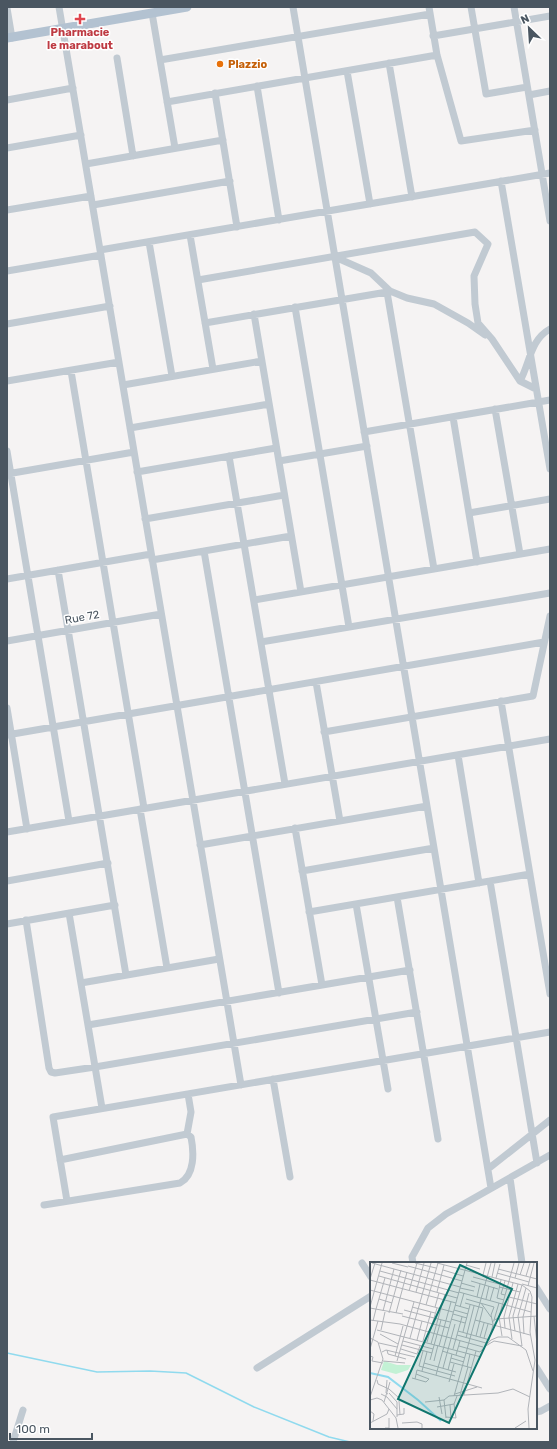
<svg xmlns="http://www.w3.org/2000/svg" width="557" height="1449" viewBox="0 0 557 1449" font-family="Rubik,sans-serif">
  <rect width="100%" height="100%" fill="#f5f3f3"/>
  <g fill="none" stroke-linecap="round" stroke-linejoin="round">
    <path stroke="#90daee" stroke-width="1.5" d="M7 1353 97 1372 150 1371 186 1373 254 1407 329 1437 350 1442"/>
    <path stroke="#c1cad2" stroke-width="7" d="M59 7 241 1085
      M293 7 491 1188
      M429 7 437 55 461 141 535 130
      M471 7 486 94 527 87
      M514 7 550 221
      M7 8 12 38
      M152 13 175 148
      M433 36 550 16
      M117 58 133 156
      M160 60 430 14
      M389 63 412 197
      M347 71 370 204
      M257 86 279 220
      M215 93 237 227
      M529 95 550 91
      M7 100 73 88
      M167 102 437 55
      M7 148 81 135
      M86 164 223 140
      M501 181 550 469
      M93 205 230 181
      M7 210 91 196
      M190 235 213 369
      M149 242 172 376
      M100 250 550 173
      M335 257 371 273 390 291 407 298 434 304 468 323 485 335
      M7 271 101 255
      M198 280 475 232 488 244 474 276 475 304 478 323 492 339 520 381 536 389
      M295 307 349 627
      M254 314 301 592
      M205 323 387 292 434 569
      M7 324 110 306
      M71 371 144 808
      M7 381 119 362
      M520 381C530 363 530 340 550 329
      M123 385 262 361
      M495 409 520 554
      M453 417 477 562
      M130 428 269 404
      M364 432 550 400
      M7 451 69 821
      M229 456 285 784
      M279 461 367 446
      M137 472 276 448
      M7 474 134 452
      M469 513 550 499
      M145 519 284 495
      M204 551 279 993
      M152 560 291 536
      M58 570 126 975
      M7 579 151 554
      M254 600 550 549
      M7 641 161 614
      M261 642 550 593
      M316 682 340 821
      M501 701 550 994
      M7 708 27 829
      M324 732 533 696 550 616
      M7 735 544 642
      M458 755 479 883
      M140 809 167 968
      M295 828 322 985
      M7 832 550 739
      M200 845 427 806
      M302 871 434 848
      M7 881 108 863
      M490 881 537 1163
      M397 897 438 1139
      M356 904 388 1089
      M309 912 530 874
      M69 913 102 1108
      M26 920 49 1068 51 1072 55 1073 95 1067 417 1012
      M7 924 115 905
      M81 983 219 959
      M88 1025 410 970
      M273 1079 290 1177
      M187 1134 191 1112 188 1094
      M488 1169 550 1120
      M510 1178 522 1263
      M67 1201 53 1117 550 1032
      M44 1205 180 1183C195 1175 194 1152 191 1137L187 1134 60 1160
      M362 1263 371 1277
      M413 1263 412 1257 428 1228 446 1214 550 1155
      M536 1287 550 1309
      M536 1367 550 1389
      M257 1368 371 1296
      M536 1412 541 1411 550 1406
      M13 1442 23 1410"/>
    <path stroke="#b3c2d1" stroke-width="9" d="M7 38 187 7"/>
  </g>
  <path fill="#e0444e" stroke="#fff" stroke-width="1.5" d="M78 13h4v4h4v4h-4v4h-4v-4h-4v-4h4z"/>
  <circle fill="#e8710a" stroke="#fff" stroke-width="1.5" cx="220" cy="64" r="4"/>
  <g text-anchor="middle" stroke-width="3" stroke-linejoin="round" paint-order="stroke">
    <g font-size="11" font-weight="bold" fill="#be3a42" stroke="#fff">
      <text x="80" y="36">Pharmacie<tspan x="80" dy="13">le marabout</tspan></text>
    </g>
    <g font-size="11" font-weight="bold" fill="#c56008" stroke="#fff" text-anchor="start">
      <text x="228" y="68">Plazzio</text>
    </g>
    <g font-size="11" fill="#4a5661" stroke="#fff">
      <text transform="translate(82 617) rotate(-10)" y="4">Rue 72</text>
    </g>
  </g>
  <g transform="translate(370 1262)">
    <rect width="167" height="167" fill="#f5f3f3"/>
    <path d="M14 99 27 103H41L38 108 26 112 11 108Z" fill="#c3f1d5"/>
    <path fill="none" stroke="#90daee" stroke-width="2" d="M0 111 18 115 48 138 71 159"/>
    <path fill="none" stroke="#b1b4b9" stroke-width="1" d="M2 1 90 25M22 1 38 5M45 1 66 6M67 1 152 23 160 29 162 35 160 70 165 98 158 147 159 166M96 3 110 7M38 4 71 13M128 7 167 17M73 8 93 14M10 9 89 31M127 11 159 20M71 13 92 19M113 13 116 1M150 13 154 1M9 14 87 36M156 14 160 1M103 15 129 22M122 15 125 1M126 16 130 2M145 16 149 1M0 17 5 1M0 18 86 41M131 18 127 36 134 38M101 19 128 27M135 19 131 32 135 33M91 21 105 25M152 22 167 26M158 24 164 1M129 25 150 30M90 26 104 29M0 28 83 50M39 29 47 1M46 30 54 1M67 30 74 3M89 30 161 50M107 35 110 22M139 35 167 42M9 37 22 41M96 37 124 45 121 53 123 62M116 37 119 24M120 39 124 25M95 41 113 46 106 74M111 41 121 55M56 43 68 1M85 43 99 47M0 45 12 1M42 45 65 51M65 45 69 31M90 45 94 31M0 46 33 52M6 47 15 16M34 48 64 56M84 48 98 52M13 49 24 7M19 51 31 8M26 51 37 10M83 52 97 56M32 54 79 66M164 54 167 82M64 56 80 60M81 57 95 61M0 58 30 62 113 85M105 58 160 73M124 58 129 41M3 59 6 47M122 60 126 57 167 54M135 66 134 55 143 21M7 68 111 95M11 68 15 50M88 69 120 78M145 69 143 54 152 23M93 70 100 43M10 72 28 82M154 72 153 55 159 31M87 73 116 81M132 74 129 55 144 1M110 75 114 61M0 76 8 80 13 97 0 135M40 76 61 1M96 76 104 44M114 76 118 62M119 77 123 63M142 77 139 55 148 22M47 78 52 59M33 79 63 87M53 79 61 50M57 80 67 46M9 81 27 85M61 82 75 32M32 83 62 91M69 84 81 40M89 84 110 90 121 78 128 75H138L156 88 163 109M114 85 124 79 152 84 148 54 156 26M0 87 8 59M31 87 47 92 50 84M83 87 92 55M17 88 18 92 36 97M53 89 49 104 85 114M72 89 95 96M12 90 16 88 45 95M86 93 90 79M0 94 3 95 2 99 13 101M25 94 33 64M81 96 94 100M60 98 71 58M13 99 35 101M27 99 44 40M64 99 68 83M80 100 102 106M54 101 86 110M97 105 100 92M73 106 85 62M78 108 82 92M52 109 57 90M66 113 97 1M42 116 56 120 59 117 46 112M45 117 47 108 112 126M7 118 8 122 19 127 29 136M17 118 16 131 18 132M79 120 84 102M19 131 27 140V155M11 132 17 135 27 147M85 132 107 125M90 133 98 105M94 133 106 89M84 134 121 1M69 135 72 152M0 138 7 136 12 138 26 156 28 166M74 138 76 156M29 139 30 153M14 140 20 120M55 140 74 138 79 134 128 131 143 127 160 135M80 143 81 156M67 145 84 142M0 149 4 152 3 159M27 153 34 152V146M76 155 86 156 84 142 87 134M0 161 17 152 19 147M32 161 47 160 52 162V166M15 166H19V156M145 166 156 159"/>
    <path fill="#0f766e" fill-opacity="0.15" stroke="#0f766e" stroke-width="2" d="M90 3 142 27 79 161 28 137Z"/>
    <rect width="167" height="167" fill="none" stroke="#4a5661" stroke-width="2"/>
  </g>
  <rect width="557" height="1449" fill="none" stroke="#4a5661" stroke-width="16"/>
  <g transform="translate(529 28) rotate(335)" stroke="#ffffff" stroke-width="3" paint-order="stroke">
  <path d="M0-3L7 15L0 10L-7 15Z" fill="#4a5661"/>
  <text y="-6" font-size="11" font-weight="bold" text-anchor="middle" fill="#4a5661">N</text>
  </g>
  <path d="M10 1433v6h82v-6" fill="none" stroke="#4a5661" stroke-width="2"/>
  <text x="16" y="1433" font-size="12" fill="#4a5661" stroke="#ffffff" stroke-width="3" paint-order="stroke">100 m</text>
</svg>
